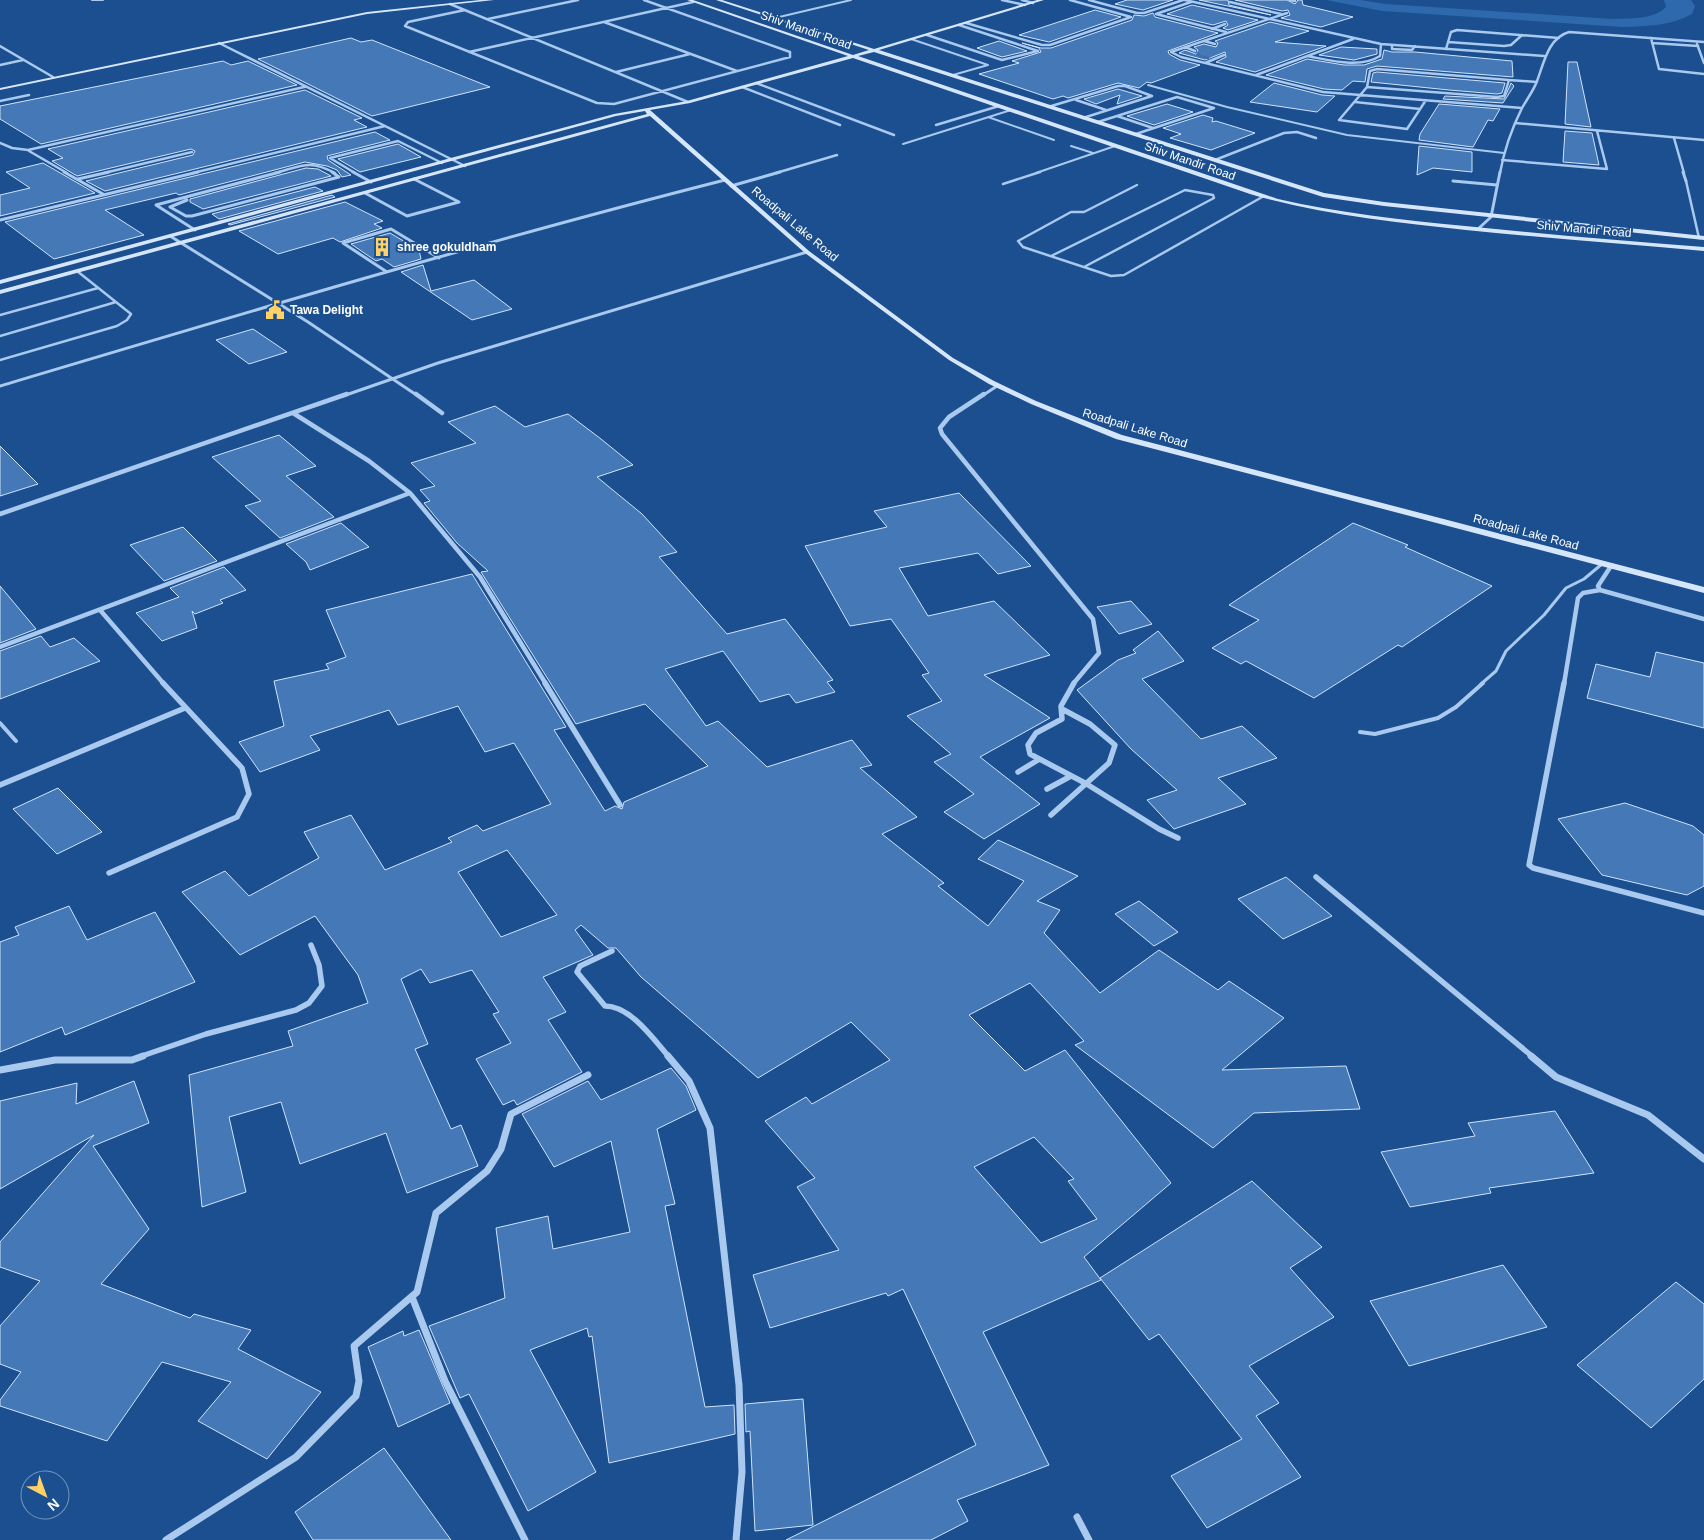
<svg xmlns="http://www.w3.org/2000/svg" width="1704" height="1540" viewBox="0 0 1704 1540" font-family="Helvetica,sans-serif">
  <rect width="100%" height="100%" fill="#1b4f8f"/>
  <path fill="#2e69ad" d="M1326 0H1360L1386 4 1613 19C1629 18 1654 20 1666 7L1664 0H1691L1695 6 1692 14C1671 26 1646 26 1623 27L1382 11Z"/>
  <path fill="#4478b7" stroke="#cfe3fa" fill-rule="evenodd" d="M1127 0H1173L1143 10 1115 4Z
    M1199 0H1228L1229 5 1271 15Z
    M1235 0H1287L1295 4 1298 0H1302L1303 5 1353 17 1321 27 1281 18 1290 15 1288 10 1282 11Z
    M1192 5 1258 20 1228 30 1223 28 1228 25 1226 21 1213 25 1167 14Z
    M1095 10 1121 17 1049 42 1019 35Z
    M1153 13 1155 17 1218 33 1168 51 1169 54 1180 60 1200 65 1151 83 1147 82 1139 88 1118 83 1068 98 1063 96 1053 99 979 74 1019 63 1012 61 1041 52 1039 48 1022 43 1041 48H1051L1132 20 1134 15 1144 16Z
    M1270 22 1309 31 1275 42 1326 46 1255 72 1216 62 1226 57 1225 52 1205 60 1179 53 1185 50 1196 54 1198 50 1194 47 1204 44 1216 47 1218 43 1215 41Z
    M351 38 361 42 372 40 490 87 372 116 258 59Z
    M999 41 1027 51 1002 57 977 48Z
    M1341 47 1377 49V54L1354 60 1319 55Z
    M1384 50 1392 52H1415L1512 61 1513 77 1377 66 1367 69 1365 82 1353 81 1342 90 1324 89 1266 75 1307 59 1344 65H1364L1382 59Z
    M223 61 231 65 248 61 297 85 41 144 0 119V106Z
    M1568 62H1577L1591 127 1565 124Z
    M1377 72 1505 83 1502 93 1497 94 1449 90 1371 82 1373 73Z
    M1274 83 1322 95 1335 96 1317 112 1250 102Z
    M1511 83 1514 86 1503 103 1443 99 1445 96 1504 99Z
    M1118 89 1142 96 1117 104 1120 95 1096 104 1084 99Z
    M305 90 362 118 354 120 367 127 105 191 86 181 193 155 195 151 191 149 77 176 52 161 63 158 48 149Z
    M1167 104 1193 112 1154 125 1127 116Z
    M1439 104 1500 109 1493 121 1488 120 1473 147 1419 140 1420 134Z
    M1203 115 1213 118 1212 122 1216 121 1255 133 1211 150 1170 138 1181 134 1163 128Z
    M1565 131 1592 133 1599 165 1563 162Z
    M375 132 390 140 327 156 328 160 351 175 342 177 337 170 327 166 305 162 179 195 176 193 105 210 144 235 54 259 5 222Z
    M398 144 421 157 360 172 338 159Z
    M1419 146 1472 152V172L1433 168 1417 175Z
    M43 163 95 193 0 216V195L30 188 6 172Z
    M306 168 318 169 331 176 203 209 190 202V199Z
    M315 187 323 191 219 219 212 214Z
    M332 195 335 197 230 225 228 224Z
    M345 202 383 221 374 224 382 228 340 242 333 238 278 254 239 231Z
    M390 233 419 250 421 259 394 267 382 259 376 261 351 244Z
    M423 265 431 291 474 280 512 309 472 320 401 272Z
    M253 329 287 352 249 364 216 340Z
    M495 406 525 427 568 414 601 439 633 465 597 477 642 514 677 552 659 557 727 634 785 619 833 680 827 682 835 692 796 703 789 694 760 702 723 651 665 669 706 726 718 721 767 767 852 740 872 765 860 768 917 817 882 834 944 883 938 886 988 926 1024 881 978 859 998 840 1078 876 1037 901 1060 910 1044 933 1100 993 1159 950 1218 990 1229 981 1284 1018 1222 1070 1346 1066 1360 1109 1254 1113 1213 1148 1075 1045 1084 1041 1030 983 969 1015 1025 1071 1065 1050 1171 1183 1084 1257 1101 1280 983 1332 1049 1465 957 1500 968 1521 931 1540H786L976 1445 903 1289 888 1296 886 1293 770 1328 753 1275 839 1250 797 1187 815 1178 765 1121 806 1097 812 1104 890 1060 851 1022 758 1078 641 977 616 948H608L581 925 575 930 593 955 543 977 566 1012 548 1020 582 1072 517 1105 514 1100 503 1105 476 1059 511 1043 493 1014 499 1012 472 970 430 983 421 969 401 979 428 1044 415 1049 451 1129 461 1125 478 1166 407 1193 386 1133 300 1164 281 1102 229 1117 246 1192 202 1207 189 1075 293 1046 288 1031 368 1003 358 975 315 916 240 955 182 892 225 871 249 896 319 858 304 832 351 815 385 870 452 842 448 838 477 825 483 831 551 804 514 743 485 752 458 706 398 725 389 710 310 736 320 750 260 772 239 742 284 726 274 681 329 669 326 664 346 657 326 610 472 574 566 727 554 730 605 811 615 806 622 809 624 802 708 766 645 704 576 724 481 572 488 571 457 543 424 503 430 501 420 490 435 486 411 463 476 443 448 422ZM507 850 557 915 501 937 458 872ZM1034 1137 1074 1179 1068 1181 1097 1219 1041 1243 974 1167Z
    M279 435 316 466 286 476 334 517 280 538 245 506 261 501 212 457Z
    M0 446 38 484 0 496Z
    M959 493 1031 566 998 574 978 553 899 568 928 616 994 601 1050 655 984 675 1050 718 980 757 1040 804 984 839 944 812 974 794 934 762 951 754 907 716 942 701 922 675 929 673 891 619 850 626 805 546 887 527 874 511Z
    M341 523 369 547 310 570 306 562 286 544Z
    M1353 523 1408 545 1405 547 1492 586 1402 647 1398 645 1314 698 1246 661 1241 664 1212 648 1259 620 1229 605Z
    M183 527 217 561 164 581 130 545Z
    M224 567 246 590 220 600 223 603 195 614 192 611 197 628 162 641 136 613 179 597 170 588Z
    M0 586 36 629 0 643Z
    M1131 601 1152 624 1119 634 1097 607Z
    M1158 631 1184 661 1142 679 1201 739 1242 726 1277 758 1218 778 1246 804 1174 829 1147 800 1177 790 1131 749 1077 690 1118 660 1136 653 1133 650Z
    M41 636 50 647 74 638 100 661 0 699V651Z
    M1656 652 1704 663V728L1587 698 1596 664 1650 677Z
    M58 788 102 832 57 854 13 809Z
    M1625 803 1693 826 1704 835V886L1687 895 1602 875 1558 819Z
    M1286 877 1332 916 1283 939 1238 899Z
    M1139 901 1178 932 1154 946 1115 914Z
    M69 906 87 940 155 912 195 982 65 1035 62 1027 0 1052V942L19 935 15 927Z
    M671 1068 686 1086 696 1110 657 1129 675 1204 665 1206 705 1407 734 1405 735 1434 609 1463 592 1336 589 1337 587 1328 530 1350 596 1472 528 1511 469 1394 460 1398 429 1326 505 1298 496 1228 548 1216 553 1249 630 1232 611 1141 554 1167 522 1114 588 1081 601 1100Z
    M134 1081 149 1123 93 1146 149 1229 101 1284 190 1318 194 1314 251 1330 238 1349 321 1392 267 1459 198 1421 231 1382 162 1362 107 1441 0 1406V1400L21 1372 0 1364V1326L40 1281 0 1267V1242L94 1135 0 1189V1101L77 1083 76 1104Z
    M1555 1111 1594 1173 1489 1188 1491 1193 1410 1207 1381 1152 1475 1136 1468 1123Z
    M1252 1181 1322 1247 1290 1268 1334 1317 1249 1366 1279 1403 1256 1416 1301 1477 1207 1528 1171 1476 1242 1439 1159 1334 1149 1340 1100 1278Z
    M1503 1265 1547 1327 1409 1366 1370 1301Z
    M1676 1282 1704 1304V1379L1651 1428 1577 1365Z
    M419 1330 450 1403 398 1427 368 1347 403 1331 404 1336Z
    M803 1399 813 1525 755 1531 750 1431 746 1432 745 1404Z
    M384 1448 451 1540H313L295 1512Z"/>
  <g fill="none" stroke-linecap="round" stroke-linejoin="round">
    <path stroke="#3d69a0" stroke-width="2.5" stroke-dasharray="2.5 1" stroke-linecap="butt" d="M1195 51 1200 56 1211 59"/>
    <path stroke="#a9c9ee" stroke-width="2" d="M92 0H103
      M775 18 851 0
      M911 39 988 65 953 75
      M1148 85 1227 107 1347 135 1504 153
      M988 117 1054 140
      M903 144 1011 110
      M1071 146 1093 153
      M1036 173 1115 146"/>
    <path stroke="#a9c9ee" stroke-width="2.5" d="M1686 181 1699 238
      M1003 184 1040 172
      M1137 185 1084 212H1071L1018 241 1023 247 1111 276 1124 275 1264 196
      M1051 256 1185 190 1213 195 1214 198 1084 267
      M0 315 98 288
      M0 336 116 302
      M0 360 117 326 127 320 131 314 77 271"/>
    <path stroke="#a9c9ee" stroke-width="3" d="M1481 684 1496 671 1506 651 1544 615 1566 588 1584 579 1602 564"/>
    <path stroke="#a9c9ee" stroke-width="4" d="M0 723 16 741
      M1360 732 1375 734 1438 718 1456 707 1483 683"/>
    <path stroke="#a9c9ee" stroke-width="2.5" d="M1002 0 1025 5
      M1022 0 1033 3
      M1089 0 1137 13H1144L1183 0
      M1185 0 1381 44 1544 56
      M1290 0 1295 1
      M1191 2 1156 14 1226 32
      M1230 2 1281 14
      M450 4 688 102
      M465 10 408 22 405 26 597 103 614 104 790 57V52L644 0
      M1287 13 1171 52 1181 57 1323 92 1522 108
      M488 19 578 0
      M604 22 737 71
      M966 23 1042 45H1050L1131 17 1070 0
      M1212 29 1225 24
      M927 35 1002 60 1038 51 959 25
      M1651 38 1659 69 1704 74
      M1204 41 1215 44
      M1448 42 1504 46 1511 45 1522 35
      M219 43 465 166
      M1652 43 1698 46
      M1697 44 1704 63
      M1392 45V49L1412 50 1415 46
      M0 46 53 77
      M1185 47 1195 51
      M1446 49 1451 32 1457 30 1559 38
      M469 52 693 2
      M1307 56C1329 60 1360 69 1380 56L1381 44
      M1205 63 1224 55
      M0 65 23 60
      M1377 69 1509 80 1504 96 1497 97 1367 87 1370 71Z
      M616 72 690 54
      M1256 75 1353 39
      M1509 80 1537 82
      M756 83 894 135
      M742 87 840 125
      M1367 87 1339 120 1407 129 1426 100
      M1076 100 1106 110
      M0 101 29 95
      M1355 102 1420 109
      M1048 107 1118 86H1125L1152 96 1083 118
      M1117 116 1153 128
      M1098 122 1177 97 1214 108 1136 134
      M1515 123 1704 140
      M936 125 999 106
      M1674 138 1684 173
      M0 143 12 148 28 150 304 87
      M29 151 67 173
      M1215 160 1284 133 1297 132 1316 138
      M1502 160 1607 169 1597 131
      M104 173 192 152
      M193 173 385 126
      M275 173C302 166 309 159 335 173
      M355 173 330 158 398 141 442 163
      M776 173 837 155
      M1500 173C1504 151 1512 128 1522 108 1527 99 1534 90 1537 81 1544 63 1548 38 1569 32L1704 42"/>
    <path stroke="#a9c9ee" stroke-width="3" d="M64 172 103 194
      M353 172 371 182
      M1683 172 1686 181
      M78 179 109 172
      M1453 181 1497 185
      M731 186 780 172
      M365 193 407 216 459 202 414 179
      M187 200 170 207 186 216H192L339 177 332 172
      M0 220 198 172
      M1478 229 1491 217 1500 172
      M195 230 156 205 280 172
      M170 236 308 322 418 396
      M387 272 343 243 391 229 439 258
      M0 386C241 314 481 242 725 180
      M343 396 438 363 807 252
      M982 396 997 386"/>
    <path stroke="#a9c9ee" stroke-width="4.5" d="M416 394 442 413
      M984 394 949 417 940 428 942 434 1093 619 1099 653 1073 684
      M293 413 369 461 410 493 480 577 546 684
      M0 514 347 394
      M1600 590 1598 586 1611 566
      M100 610 164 684
      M0 647 410 493
      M1564 684 1578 598 1583 593 1600 590 1704 619"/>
    <path stroke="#a9c9ee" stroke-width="5.5" d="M545 683 620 805
      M1074 683 1061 706 1062 719 1036 733 1028 745 1030 754 1085 783 1159 829 1178 838
      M1564 683 1529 865 1533 868 1704 913
      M1018 772 1038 760
      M0 785 185 708
      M1047 789 1071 776
      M1051 815 1109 763 1115 745 1090 724 1062 709
      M109 873 237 817 249 794 242 768 163 683
      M1316 877 1533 1057
      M612 951 580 966 577 972 605 1006C631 1006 654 1040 669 1057
      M139 1057 206 1034 296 1010 309 1003 322 986 319 965 311 945"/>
    <path stroke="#a9c9ee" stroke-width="7" d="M668 1056 689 1081 710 1128 739 1385 742 1472 736 1540
      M1531 1056 1556 1077 1648 1115 1704 1159
      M0 1070 55 1060H132L143 1056
      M412 1297 445 1381 525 1540
      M1077 1517 1089 1540
      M166 1540 296 1457 356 1396 359 1381 354 1346 417 1292 436 1213 487 1171 501 1149 511 1114 588 1075"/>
    <path fill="#d6e6fa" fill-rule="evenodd" d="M480 0H494L367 14 0 90V88L367 12Z
      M687 0H693L853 55 869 50 716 0H722L874 49 1037 0H1044L879 50 1324 193 1384 202 1704 236V240L1384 206 1323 197 874 52 858 56 1278 199C1339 213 1402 220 1465 226 1545 234 1624 241 1704 247V251C1625 244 1545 238 1466 230 1393 222 1321 215 1250 194L853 58 690 103 650 110 809 251 953 358 994 381 1036 401 1122 435 1704 587V593L1116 439 1031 404 989 384 949 360 805 253 650 116 0 294V290L647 114 645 111 616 116 0 284V280L614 114 687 101 848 56Z"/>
  </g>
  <defs>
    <g id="building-bare" transform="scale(1.5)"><path d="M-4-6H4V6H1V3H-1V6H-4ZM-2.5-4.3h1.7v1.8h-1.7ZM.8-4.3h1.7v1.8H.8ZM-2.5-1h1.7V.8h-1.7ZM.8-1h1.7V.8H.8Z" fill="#ffd166" stroke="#1b4f8f" stroke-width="2.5" paint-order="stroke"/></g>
    <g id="civic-bare" transform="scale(1.5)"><path d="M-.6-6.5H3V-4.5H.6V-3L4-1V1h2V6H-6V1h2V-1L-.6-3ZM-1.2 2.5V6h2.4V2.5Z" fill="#ffd166" stroke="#1b4f8f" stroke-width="2.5" paint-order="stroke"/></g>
  </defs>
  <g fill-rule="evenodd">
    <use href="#building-bare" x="382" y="247"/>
    <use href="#civic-bare" x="275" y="310"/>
  </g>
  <g text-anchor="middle" stroke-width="4" stroke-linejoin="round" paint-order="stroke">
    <g font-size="12" fill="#fff" stroke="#1b4f8f">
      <text transform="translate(806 30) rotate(19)" y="4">Shiv Mandir Road</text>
      <text transform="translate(1190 161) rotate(19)" y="4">Shiv Mandir Road</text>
      <text transform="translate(795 224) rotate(40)" y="4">Roadpali Lake Road</text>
      <text transform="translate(1584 229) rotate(5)" y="4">Shiv Mandir Road</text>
      <text transform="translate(1135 428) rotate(17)" y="4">Roadpali Lake Road</text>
      <text transform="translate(1526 532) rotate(15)" y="4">Roadpali Lake Road</text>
    </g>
    <g font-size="12" font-weight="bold" fill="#fff" stroke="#1b4f8f" text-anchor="start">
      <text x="397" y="251">shree gokuldham</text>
      <text x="290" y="314">Tawa Delight</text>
    </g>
  </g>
  <g transform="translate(45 1495) rotate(139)"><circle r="24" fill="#1b4f8f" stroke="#7695bc"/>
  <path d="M0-4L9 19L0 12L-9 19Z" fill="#ffd166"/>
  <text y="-8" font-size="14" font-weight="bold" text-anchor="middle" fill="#ffffff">N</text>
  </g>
</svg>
